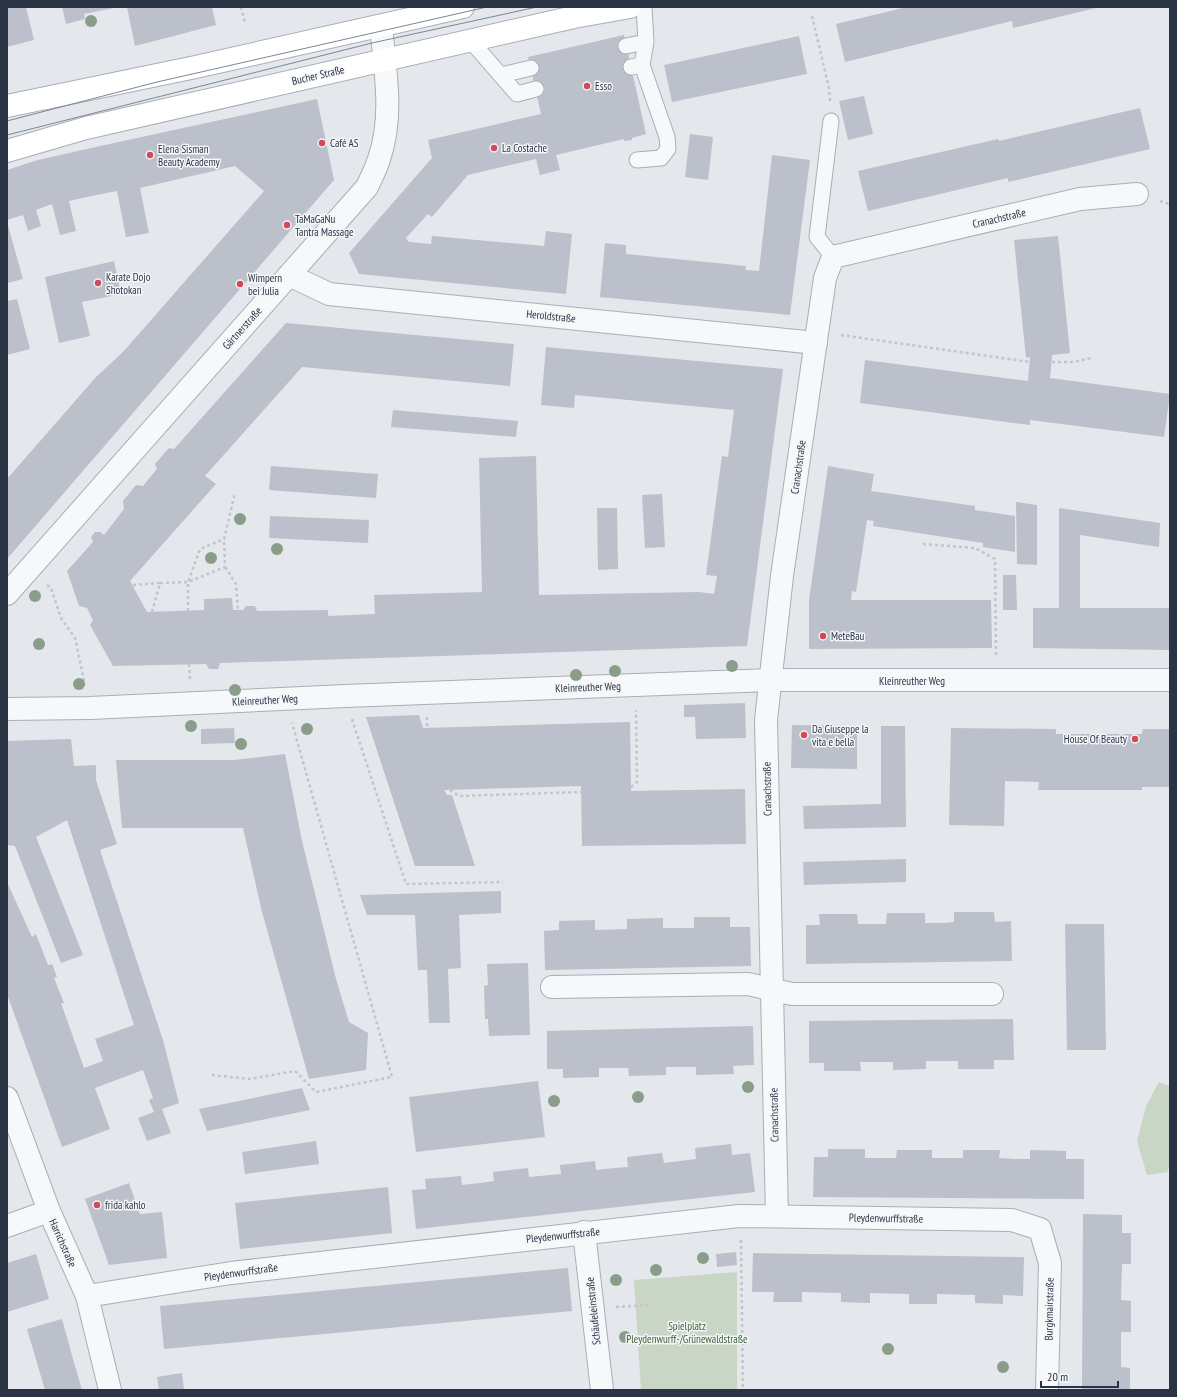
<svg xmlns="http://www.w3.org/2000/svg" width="1177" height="1397" viewBox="0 0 1177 1397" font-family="'PT Sans Narrow',sans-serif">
  <rect width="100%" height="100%" fill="#e4e7ec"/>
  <path fill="#c9d6c5" d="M1159 1082 1170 1086V1159L1168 1172 1147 1175 1137 1141 1146 1106Z
    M737 1272V1390H641L634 1280Z"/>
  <path fill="#bbc0ca" d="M7 7H26L34 40 7 47Z
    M62 7H114V8L84 14 85 19 66 24Z
    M127 7H212L216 25 135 46Z
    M907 7H1096V8L1013 28 1012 21 845 62 836 24Z
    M624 35 646 134 632 138V140L624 141V139L556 155 560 170 540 175 536 159 468 175 432 217 428 214 406 238 409 242 431 244 432 236 544 246 546 231 572 234 566 294 359 274 349 253 432 158 428 140 541 114 528 57Z
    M799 36 807 74 672 102 664 65Z
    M864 96 873 134 848 140 839 101Z
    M317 99 334 180 7 559V479L96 377 124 351 264 191 235 166 140 188 149 233 126 237 117 191 96 195 69 201 76 231 60 235 52 204 36 210 41 226 28 231 23 215 7 220V170L38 160 91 148Z
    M1140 108 1150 149 1008 182V178L868 211 858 171 998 139 999 141Z
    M690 134 713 137 708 180 685 177Z
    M772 155 810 160 790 315 600 297 605 243 626 245V254L746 266 745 270 759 271Z
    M7 222 23 279 7 283Z
    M1058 236 1070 353 1052 355 1050 378 1170 394 1164 437 1030 420V425L860 403 865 360 1028 381 1030 357 1026 358 1014 240Z
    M114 261 121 294 82 302 90 336 59 343 45 277Z
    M17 299 30 349 7 355V301Z
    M286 323 514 344 510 386 302 367 205 476 216 484 130 581 147 612 204 610V599L232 598 233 610H243L246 606H255L257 611 328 610V616L375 614 374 595 482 592 479 458 536 456 539 595 699 592 714 594 717 576 706 575 722 456 728 457 734 410 575 395 574 408 541 405 546 347 783 369 747 646 220 663 218 669H209L206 664 113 666 90 625 93 620 87 608 79 606 67 571 93 542 91 537 95 532H100L104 535 124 509 123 501 136 485 143 486 157 469 155 464 169 448 174 449Z
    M393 410 518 421 516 437 391 427Z
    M271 466 378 474 376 498 269 490Z
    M828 466 874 474 871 491 975 506V510L1015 516V552L983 547V543L873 526 874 521 867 520 856 592 852 591 851 600H991L992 648 809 649V600Z
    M662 494 665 547 645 548 642 495Z
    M1016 502 1037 505V565L1017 564Z
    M597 508H617L618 569 598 570Z
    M1059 508 1160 523 1159 547 1080 535V608H1170V650L1033 648V608H1059Z
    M270 516 369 520 368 543 269 538Z
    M1003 575H1016L1017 610H1003Z
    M745 703 746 738 696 739 695 717H684V705Z
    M419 715 423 728 630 722 631 791 745 789 746 844 582 846 581 786 444 790 447 795H452L475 866H415L366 717Z
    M792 725 857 726V769L791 768Z
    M881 726H905L906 827 804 829 803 806 881 804Z
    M234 728 235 743 201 744V729Z
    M951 728 1056 729V734H1142L1143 729H1170V787H1142V790H1038L1039 782 1005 781 1004 826 949 825Z
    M71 739 74 766 96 765V780L117 844 100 850 163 1040 179 1103 162 1109 171 1133 147 1141 138 1118 154 1112 149 1100 153 1098 143 1070 95 1088 110 1129 62 1147 7 994V882L32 937 36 934 48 965 52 964 57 977 54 978 64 1003H61L84 1068 103 1061 95 1039 134 1025 67 820 36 837 83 955 61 963 15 846 7 845V741Z
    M285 754 302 841 336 979 349 1022 368 1033 366 1070 309 1079 262 912 243 828H122L116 760H234Z
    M906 859V882L804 885 803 862Z
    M501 891V913L459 915 461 968 448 969 450 1023H429L427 970H418L415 915H367L360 895Z
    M954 912H994L995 922 1011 921 1012 961 806 964V925H820L819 914H857L858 924H886L887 913H925V923H943L954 922Z
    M694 917H730V927H750L751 966 545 970 544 931 559 930V921L595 920V930L627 929V919L663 918V928H694Z
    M1065 924H1104L1106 1050H1067Z
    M528 963 530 1035 489 1036 488 1019H485L484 986 488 985 487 964Z
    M1013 1019 1014 1060H994V1069H958V1061H926V1069L893 1070V1062H860L861 1071H824V1063H809V1021Z
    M753 1026 754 1065 733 1066 734 1074 696 1075V1067H666V1075L629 1076 628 1068H599V1077L563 1078V1069H547V1031Z
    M538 1081 545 1137 416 1152 409 1097Z
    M302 1088 310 1110 207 1131 199 1109Z
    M316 1141 319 1164 245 1174 242 1152Z
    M731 1144 732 1155 750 1153 755 1192 416 1229 412 1190 426 1189 425 1179 461 1176 462 1185 480 1183 494 1181 493 1172 528 1168 529 1177 561 1174 560 1165 595 1161 596 1170 615 1168 628 1167 627 1157 662 1153 664 1163 696 1159 695 1148Z
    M828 1149H865V1158H896L897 1150H932V1158H963V1150H1000L999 1158 1017 1159H1030V1150L1066 1151V1159H1084V1199L813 1197 814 1157H828Z
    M129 1183 140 1214 162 1212 167 1258 109 1265 85 1199Z
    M388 1187 392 1233 240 1249 235 1203Z
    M1083 1214 1122 1215V1233H1131V1264H1122L1121 1300 1131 1301V1332H1121V1367L1130 1368V1390H1082Z
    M736 1252 737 1265 717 1267 716 1254Z
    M753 1253 1024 1257 1023 1296 1003 1295V1304L975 1303V1295L937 1294V1304H909V1294L870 1293V1303L841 1302V1293L802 1292V1302H773L774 1292H752Z
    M36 1254 49 1299 7 1312V1263Z
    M568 1268 572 1311 164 1349 160 1306Z
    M62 1319 73 1359 82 1390H45L27 1329Z
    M182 1373 184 1390H159L157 1377Z"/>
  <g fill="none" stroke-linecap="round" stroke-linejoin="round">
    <g stroke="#a9aeb7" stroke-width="17">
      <path id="lane" d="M470 40 517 94 536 89
        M626 46 646 42
        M631 67 642 65 646 42 644 7
        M501 75 531 68
        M831 121 817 237 833 257
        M637 160 661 158 668 149 667 137 642 65"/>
    </g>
    <g stroke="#a9aeb7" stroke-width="24">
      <path id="street" d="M289 275 329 294 816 343
        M7 594 367 187C371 178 376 169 379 159 394 116 385 70 381 26
        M7 709 90 708 345 696 769 680H1170
        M552 987 748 984 792 994H992
        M7 1098 49 1211 87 1296 110 1390
        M777 1216 766 720 782 576 825 278 833 257 1080 199 1137 194
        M7 1226 49 1211
        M584 1232 602 1390
        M87 1296 231 1273 739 1216 1012 1220 1040 1229 1050 1263 1047 1390"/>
    </g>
    <g stroke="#a9aeb7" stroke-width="24">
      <path id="secondary" d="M7 106 191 68 463 7
        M7 151 86 128 574 17 630 7"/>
    </g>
    <path stroke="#c2c5cb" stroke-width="2.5" stroke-dasharray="3 3" stroke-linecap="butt" d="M241 7 245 23
      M812 16 829 88 830 101
      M1160 201 1170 204
      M841 335 1030 362
      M1052 362H1074L1091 358
      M923 544 975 548 995 559 996 656
      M225 567 236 584 238 610
      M160 583 188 582 225 567 224 539
      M47 585 51 588 61 618 75 638 85 685
      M133 585 160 583 152 612
      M188 611V582L200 549 224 539 235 493
      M189 664 190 679
      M427 717V728
      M352 719 406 884 503 882
      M631 787 637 782 636 710
      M450 790 459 796 581 792
      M212 1075 250 1079 295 1071 316 1092 392 1077 292 723
      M741 1240 743 1390
      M616 1307 648 1305"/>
    <use href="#lane" stroke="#f7f8fa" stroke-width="15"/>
    <use href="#street" stroke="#f7f8fa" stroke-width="22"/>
    <use href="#secondary" stroke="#fff" stroke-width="22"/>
    <path stroke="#7d8696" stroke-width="1" d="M7 121 157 82 487 7
      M7 135 372 43 537 7"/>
  </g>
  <g fill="#899d89">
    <circle cx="91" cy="21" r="6"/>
    <circle cx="240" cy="519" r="6"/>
    <circle cx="277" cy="549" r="6"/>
    <circle cx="211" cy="558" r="6"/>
    <circle cx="35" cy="596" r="6"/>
    <circle cx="39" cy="644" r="6"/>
    <circle cx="732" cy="666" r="6"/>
    <circle cx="615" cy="671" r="6"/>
    <circle cx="576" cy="675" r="6"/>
    <circle cx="79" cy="684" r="6"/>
    <circle cx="235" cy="690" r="6"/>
    <circle cx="191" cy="726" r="6"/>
    <circle cx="307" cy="729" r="6"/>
    <circle cx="241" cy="744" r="6"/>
    <circle cx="748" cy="1087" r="6"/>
    <circle cx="638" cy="1097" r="6"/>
    <circle cx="554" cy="1101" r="6"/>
    <circle cx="703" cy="1258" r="6"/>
    <circle cx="656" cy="1270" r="6"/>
    <circle cx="616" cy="1280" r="6"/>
    <circle cx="625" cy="1337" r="6"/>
    <circle cx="888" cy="1349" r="6"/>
    <circle cx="1003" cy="1367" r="6"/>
  </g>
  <g fill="#d1495b" stroke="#f4f6f9" stroke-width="1.5">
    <circle cx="587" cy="86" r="4"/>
    <circle cx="322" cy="143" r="4"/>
    <circle cx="494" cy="148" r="4"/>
    <circle cx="150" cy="155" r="4"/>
    <circle cx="287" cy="225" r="4"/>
    <circle cx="98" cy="283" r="4"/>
    <circle cx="240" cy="284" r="4"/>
    <circle cx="823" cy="636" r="4"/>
    <circle cx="804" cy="735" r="4"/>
    <circle cx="1135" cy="739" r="4"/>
    <circle cx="97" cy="1205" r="4"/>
  </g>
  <g text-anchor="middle" stroke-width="3" stroke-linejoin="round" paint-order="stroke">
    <g font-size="11" fill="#2b3445" stroke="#f4f6f9">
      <text transform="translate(318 75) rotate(-13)" y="4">Bucher Straße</text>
      <text transform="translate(999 218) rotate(-13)" y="4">Cranachstraße</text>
      <text transform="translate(551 316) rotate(6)" y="4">Heroldstraße</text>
      <text transform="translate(242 328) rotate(-48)" y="4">Gärtnerstraße</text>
      <text transform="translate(798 467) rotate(-82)" y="4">Cranachstraße</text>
      <text x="912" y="685">Kleinreuther Weg</text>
      <text transform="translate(588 687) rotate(-2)" y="4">Kleinreuther Weg</text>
      <text transform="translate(265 700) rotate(-3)" y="4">Kleinreuther Weg</text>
      <text transform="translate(767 789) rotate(-91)" y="4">Cranachstraße</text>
      <text transform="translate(774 1115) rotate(-91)" y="4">Cranachstraße</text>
      <text transform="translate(886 1218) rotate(1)" y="4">Pleydenwurffstraße</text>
      <text transform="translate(563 1235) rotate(-6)" y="4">Pleydenwurffstraße</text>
      <text transform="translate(63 1243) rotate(66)" y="4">Harrichstraße</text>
      <text transform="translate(241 1272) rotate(-8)" y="4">Pleydenwurffstraße</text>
      <text transform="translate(1049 1309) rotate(-89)" y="4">Burgkmairstraße</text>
      <text transform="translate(593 1311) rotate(-96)" y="4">Schäufeleinstraße</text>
    </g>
    <g font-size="11" fill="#2b3445" stroke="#f4f6f9" text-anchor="start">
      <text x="595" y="90">Esso</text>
      <text x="330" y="147">Café AS</text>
      <text x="502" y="152">La Costache</text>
      <text x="158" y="153">Elena Sisman<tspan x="158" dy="13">Beauty Academy</tspan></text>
      <text x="295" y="223">TaMaGaNu<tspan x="295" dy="13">Tantra Massage</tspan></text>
      <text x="106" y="281">Karate Dojo<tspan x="106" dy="13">Shotokan</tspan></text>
      <text x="248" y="282">Wimpern<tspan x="248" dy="13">bei Julia</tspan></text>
      <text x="831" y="640">MeteBau</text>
      <text x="812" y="733">Da Giuseppe la<tspan x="812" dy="13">vita e bella</tspan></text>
      <text x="1127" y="743" text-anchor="end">House Of Beauty</text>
      <text x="105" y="1209">frida kahlo</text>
    </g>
    <g font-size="11" fill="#3f6138" stroke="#f4f6f9">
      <text x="687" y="1330">Spielplatz<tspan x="687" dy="13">Pleydenwurff-/Grünewaldstraße</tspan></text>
    </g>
  </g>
  <rect width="1177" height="1397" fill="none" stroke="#2b3445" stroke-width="16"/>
  <path d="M1041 1381v6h77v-6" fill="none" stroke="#2b3445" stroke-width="2"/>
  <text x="1047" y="1381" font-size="12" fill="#2b3445" stroke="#f4f6f9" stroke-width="3" paint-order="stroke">20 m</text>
</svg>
